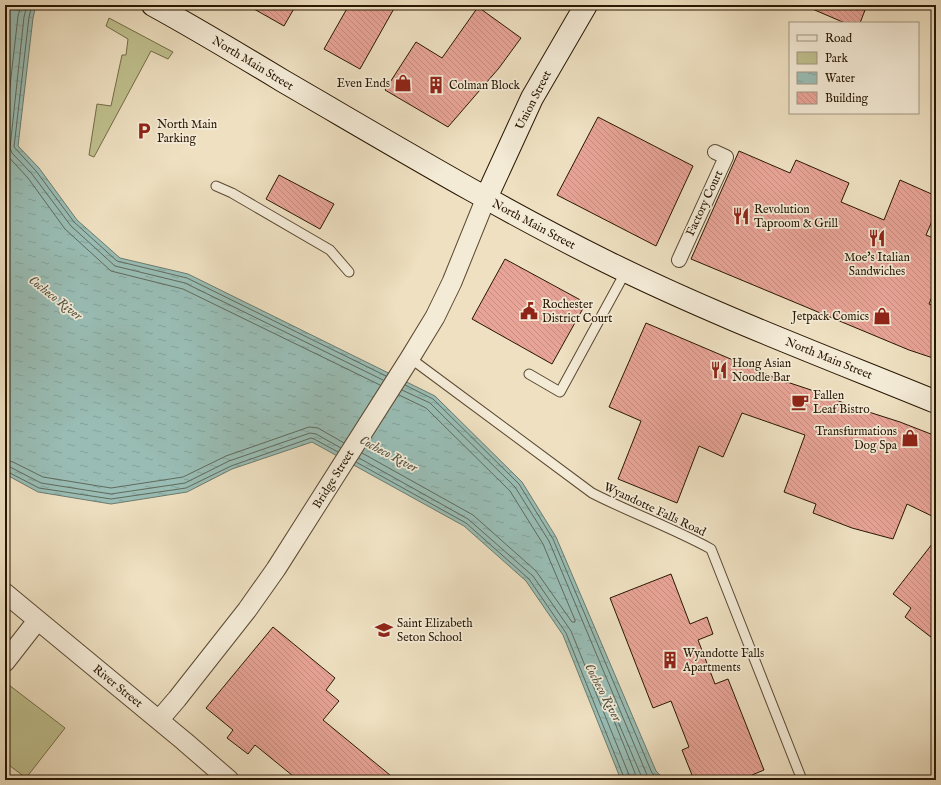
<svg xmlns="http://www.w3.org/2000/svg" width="941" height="785" viewBox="0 0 941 785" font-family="'IM FELL English',serif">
  <defs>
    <pattern id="water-ripples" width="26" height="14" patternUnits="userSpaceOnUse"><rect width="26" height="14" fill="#99bdb5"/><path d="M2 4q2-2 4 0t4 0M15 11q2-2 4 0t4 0" fill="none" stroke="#84a29a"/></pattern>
    <pattern id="building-back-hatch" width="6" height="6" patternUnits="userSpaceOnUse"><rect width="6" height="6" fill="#e8a497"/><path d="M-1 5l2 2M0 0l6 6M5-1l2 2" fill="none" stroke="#c78c80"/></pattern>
  </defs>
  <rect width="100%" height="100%" fill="#eee0c1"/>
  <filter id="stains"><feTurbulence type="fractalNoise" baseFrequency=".005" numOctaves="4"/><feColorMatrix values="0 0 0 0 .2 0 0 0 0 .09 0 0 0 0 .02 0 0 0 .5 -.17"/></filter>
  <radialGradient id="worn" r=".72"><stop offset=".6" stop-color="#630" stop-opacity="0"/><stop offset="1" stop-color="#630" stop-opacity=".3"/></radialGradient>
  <path fill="#bfc08e" stroke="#746c48" d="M109 18 173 52 168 59 151 51 94 157 89 155 97 104 111 106 122 55H126L128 39 106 26Z
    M9 685 65 728 26 778 5 762V690Z"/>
  <path fill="url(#water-ripples)" stroke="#6c7b6e" d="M5 5H36L33 18 18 146 39 168 77 220 120 258 188 274 435 396 522 482 556 537 656 771 665 780H621L563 635 526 581 464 526 312 442 232 469 187 492 111 504 38 492 5 474Z"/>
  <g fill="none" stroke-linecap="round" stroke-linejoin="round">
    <path stroke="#606a5c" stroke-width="1" d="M27 5 24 17 10 148 12 153 32 174 71 226 115 266 185 283 383 380
      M32 5 29 17 14 147 36 171 74 222 117 261 187 278 386 376
      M5 130 18 16 21 5
      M5 153 28 178 65 229 111 271 183 289 380 385
      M405 385 433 399 519 484 553 539 652 773 659 780
      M402 390 430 403 515 487 549 541 647 775 652 780
      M362 453 473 515 536 571 572 622H575V620L543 544 510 491 426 408 399 395
      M359 458 468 519 533 576 571 631 629 775 630 780
      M5 460 13 462 43 477 111 488 183 477 226 456 309 427 318 428 344 443
      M356 462 466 523 529 579 566 633 625 780
      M5 466 10 467 41 483 111 494 185 483 229 461 310 433 316 434 341 448
      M5 471 8 472 39 488 111 499 186 488 231 466 311 438 314 439 338 452
      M636 780 635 773 613 718 614 716 616 717 643 780"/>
  </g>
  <path fill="url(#building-back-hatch)" stroke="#281703" d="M247 5H296L284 26Z
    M349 5H396L360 69 324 49Z
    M803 5H867L860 23H845Z
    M478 7 521 38 499 68 448 127 385 90 416 42 442 58Z
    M598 117 693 166 656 246 557 195Z
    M739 151 790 173 796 160 849 183 841 202 884 220 900 180 936 196V212L926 235 936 239V287L929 304 936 307V359L909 350 691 259Z
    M279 175 334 204 320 229 266 199Z
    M505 259 586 303 552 364 472 319Z
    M646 323 787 383V382L820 393 853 407 900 422 936 436V518L907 504 893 539 852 528 813 513 816 504 784 492 805 435 742 413 723 457 699 446 677 503 618 479 641 421 609 407Z
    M936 539V641L905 617 911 608 893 594Z
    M671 574 690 624 707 617 713 634 698 640 715 684 728 679 764 770 752 775 754 780H694L682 750 689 747 671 701 653 708 610 598Z
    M273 627 335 678 326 690 339 701 323 720 396 780H298L255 745 248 754 227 738 233 730 206 708Z"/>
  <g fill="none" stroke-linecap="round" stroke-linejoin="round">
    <g stroke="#5a4932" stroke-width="11">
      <path id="service" d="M216 186 232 193 330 250 349 272
        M410 358 592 493C631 513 673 528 711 549L802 780
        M529 374 560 392 626 271"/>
    </g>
    <g stroke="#5a4932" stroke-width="16">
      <path id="pedestrian" d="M679 260 726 157 715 152"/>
    </g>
    <g stroke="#5a4932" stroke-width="21">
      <path id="minor" d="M5 593 184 741 229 780
        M5 662 37 621
        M159 720 177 699 247 610 276 569 410 358 435 317 452 282 486 198"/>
    </g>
    <g stroke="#281703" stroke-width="24">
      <path id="secondary" d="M153 5C197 29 240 55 283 81 390 143 496 207 607 262 714 315 826 357 936 402
        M486 198 532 98 586 5"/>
    </g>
    <use href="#service" stroke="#f4ebd7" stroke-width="9"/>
    <use href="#pedestrian" stroke="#f4ebd7" stroke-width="14"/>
    <use href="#minor" stroke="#f4ebd7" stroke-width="19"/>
    <use href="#secondary" stroke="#f4ebd7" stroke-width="22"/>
  </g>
  <defs>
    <g id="shop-bare" transform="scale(1.38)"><path d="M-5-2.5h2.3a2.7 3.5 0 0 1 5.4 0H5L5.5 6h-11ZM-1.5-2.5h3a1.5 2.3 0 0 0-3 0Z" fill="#8f2418" stroke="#f4ebd7" stroke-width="2.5" paint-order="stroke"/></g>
    <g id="building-bare" transform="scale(1.38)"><path d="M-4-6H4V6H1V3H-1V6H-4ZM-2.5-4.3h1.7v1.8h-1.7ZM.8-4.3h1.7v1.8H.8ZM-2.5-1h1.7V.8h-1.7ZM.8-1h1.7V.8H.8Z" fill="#8f2418" stroke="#f4ebd7" stroke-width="2.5" paint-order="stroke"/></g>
    <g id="parking-bare" transform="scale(1.38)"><path d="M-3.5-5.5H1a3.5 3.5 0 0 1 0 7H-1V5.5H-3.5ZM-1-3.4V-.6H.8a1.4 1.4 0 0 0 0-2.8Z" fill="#8f2418" stroke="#f4ebd7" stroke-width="2.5" paint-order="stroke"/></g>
    <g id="restaurant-bare" transform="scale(1.38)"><path d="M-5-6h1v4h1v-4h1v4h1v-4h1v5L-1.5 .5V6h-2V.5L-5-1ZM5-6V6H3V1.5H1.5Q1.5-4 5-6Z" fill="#8f2418" stroke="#f4ebd7" stroke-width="2.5" paint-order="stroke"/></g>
    <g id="civic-bare" transform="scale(1.38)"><path d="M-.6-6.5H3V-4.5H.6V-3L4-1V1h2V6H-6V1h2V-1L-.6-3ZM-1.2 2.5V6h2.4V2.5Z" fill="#8f2418" stroke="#f4ebd7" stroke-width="2.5" paint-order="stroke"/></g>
    <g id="cafe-bare" transform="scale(1.38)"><path d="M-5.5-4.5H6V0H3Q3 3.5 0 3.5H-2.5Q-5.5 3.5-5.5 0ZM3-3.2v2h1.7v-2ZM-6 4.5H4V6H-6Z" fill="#8f2418" stroke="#f4ebd7" stroke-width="2.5" paint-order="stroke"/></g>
    <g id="school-bare" transform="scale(1.38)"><path d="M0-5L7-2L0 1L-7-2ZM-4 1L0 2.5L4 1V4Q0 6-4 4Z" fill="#8f2418" stroke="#f4ebd7" stroke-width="2.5" paint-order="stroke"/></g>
  </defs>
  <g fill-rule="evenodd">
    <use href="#shop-bare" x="403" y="83"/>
    <use href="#building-bare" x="436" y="85"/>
    <use href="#parking-bare" x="144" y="131"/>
    <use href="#restaurant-bare" x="741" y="216"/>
    <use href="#restaurant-bare" x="877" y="238"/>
    <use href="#civic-bare" x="529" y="311"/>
    <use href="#shop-bare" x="882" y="316"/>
    <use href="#restaurant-bare" x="719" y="370"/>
    <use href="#cafe-bare" x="800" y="402"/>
    <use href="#shop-bare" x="910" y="438"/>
    <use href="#school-bare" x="384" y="630"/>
    <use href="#building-bare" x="670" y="660"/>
  </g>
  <g text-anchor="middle" stroke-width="3.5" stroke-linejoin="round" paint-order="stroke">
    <g font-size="12" fill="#281703" stroke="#f4ebd7">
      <text transform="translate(253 63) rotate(31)" y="4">North Main Street</text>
      <text transform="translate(533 100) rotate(-63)" y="4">Union Street</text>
      <text transform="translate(704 203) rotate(-65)" y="4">Factory Court</text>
      <text transform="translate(534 224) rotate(28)" y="4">North Main Street</text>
      <text transform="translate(829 358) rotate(22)" y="4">North Main Street</text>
      <text transform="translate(333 479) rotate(-58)" y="4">Bridge Street</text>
      <text transform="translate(655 509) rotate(25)" y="4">Wyandotte Falls Road</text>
      <text transform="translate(118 686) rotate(39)" y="4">River Street</text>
    </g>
    <g font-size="12" fill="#281703" stroke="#f4ebd7" text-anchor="start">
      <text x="390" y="87" text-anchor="end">Even Ends</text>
      <text x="449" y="89">Colman Block</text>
      <text x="157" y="128">North Main<tspan x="157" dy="14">Parking</tspan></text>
      <text x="754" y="213">Revolution<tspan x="754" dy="14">Taproom &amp; Grill</tspan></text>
      <text x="877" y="261" text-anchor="middle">Moe's Italian<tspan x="877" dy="14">Sandwiches</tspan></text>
      <text x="542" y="308">Rochester<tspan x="542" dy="14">District Court</tspan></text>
      <text x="869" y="320" text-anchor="end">Jetpack Comics</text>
      <text x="732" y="367">Hong Asian<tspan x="732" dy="14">Noodle Bar</tspan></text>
      <text x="813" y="399">Fallen<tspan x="813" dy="14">Leaf Bistro</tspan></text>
      <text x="897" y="435" text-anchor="end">Transfurmations<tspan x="897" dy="14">Dog Spa</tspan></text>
      <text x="397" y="627">Saint Elizabeth<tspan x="397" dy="14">Seton School</tspan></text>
      <text x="683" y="657">Wyandotte Falls<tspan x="683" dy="14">Apartments</tspan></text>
    </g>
    <g font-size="13" font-style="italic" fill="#505141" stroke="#f4ebd7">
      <text transform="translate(56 297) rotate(38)" y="5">Cocheco River</text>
      <text transform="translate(389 453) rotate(28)" y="5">Cocheco River</text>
      <text transform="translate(604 692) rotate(62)" y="5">Cocheco River</text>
    </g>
  </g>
  <rect width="941" height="785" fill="none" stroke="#eee0c1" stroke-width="20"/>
  <rect x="6" y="6" width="929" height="773" fill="none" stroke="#281703" stroke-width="2"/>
  <rect x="10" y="10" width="921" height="765" fill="none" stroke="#281703"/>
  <rect x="789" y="22" width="130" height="92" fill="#f4ebd7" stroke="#a29682"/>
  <rect x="797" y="35" width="20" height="6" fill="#f4ebd7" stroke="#a29682"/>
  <text x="825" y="42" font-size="12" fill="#281703">Road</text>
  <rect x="797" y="52" width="20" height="12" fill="#bfc08e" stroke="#a29682"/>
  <text x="825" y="62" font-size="12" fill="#281703">Park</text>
  <rect x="797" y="72" width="20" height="12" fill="url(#water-ripples)" stroke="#a29682"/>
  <text x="825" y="82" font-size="12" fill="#281703">Water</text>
  <rect x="797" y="92" width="20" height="12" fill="url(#building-back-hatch)" stroke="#a29682"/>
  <text x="825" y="102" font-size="12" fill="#281703">Building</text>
  <rect width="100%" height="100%" filter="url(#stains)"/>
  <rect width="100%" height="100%" fill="url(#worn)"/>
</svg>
